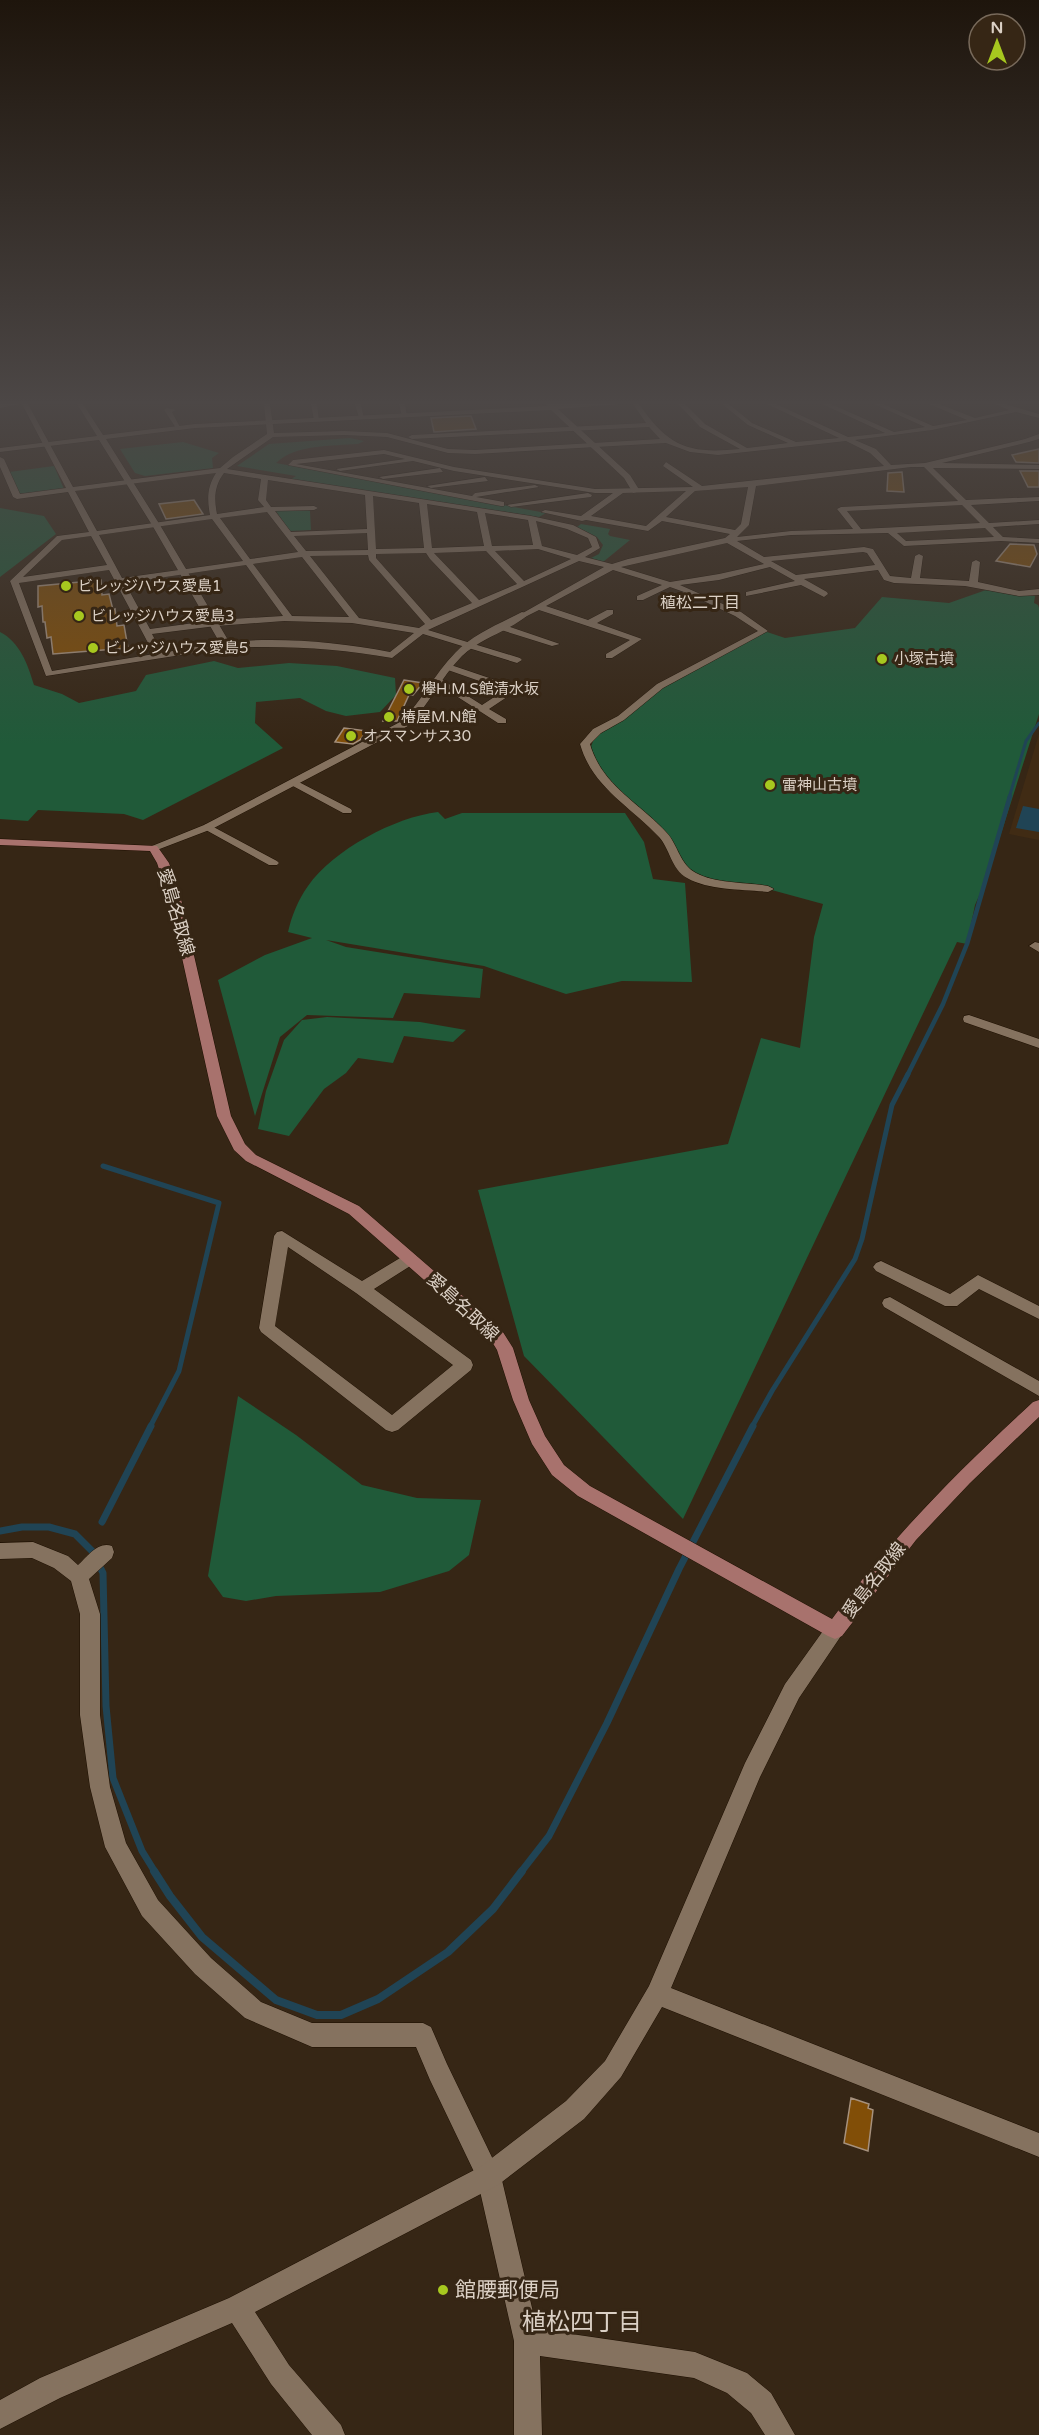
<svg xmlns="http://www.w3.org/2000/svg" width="1039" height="2435" viewBox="0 0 1039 2435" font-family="'Varela Round','Noto Sans JP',sans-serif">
  <rect width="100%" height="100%" fill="#362615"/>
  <path fill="#402b14" d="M1039 734V840L1009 834Z"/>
  <path fill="#205a39" d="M350 438 364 441 358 444C332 446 296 444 276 463L546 513 539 517 291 479 296 476 237 466 269 444Z
    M183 442 219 453 212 458 213 468 145 476 135 473 120 449Z
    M54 466 64 489 18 494 9 472Z
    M0 508 44 516 56 534 0 577Z
    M278 510H308L310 511 311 530 290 531 276 511Z
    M581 524 610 529 608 534 610 536 630 540 603 562 591 558 599 554 603 545 597 537 577 527Z
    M986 590 1035 596 1034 603 1038 605 1039 608V714L987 878 975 905 967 944 957 942 683 1519 524 1356 478 1190 728 1144 761 1038 800 1048 814 937 823 904 768 889 692 876 662 834 587 757 597 731 660 686 764 631 785 638 855 628 882 597 949 603Z
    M0 632C20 642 28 665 34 685L62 694 79 703 136 691 146 675 214 661 238 668 289 663 337 666 395 678 396 695 380 712 346 716 326 711 300 698 256 702 255 723 283 748 143 820 124 814 38 810 28 821 0 819Z
    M438 812 445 819 462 813H625L644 842 653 879 685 883 692 982 622 981 566 994 484 966 326 940 346 947 483 969 480 998 404 993 393 1018 307 1015 280 1037 255 1116 218 980 265 955 312 938 288 932C292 915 298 900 308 886 333 850 395 817 438 812Z
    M327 1017 420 1022 466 1030 453 1042 404 1036 393 1063 358 1058 346 1073 324 1089 289 1136 258 1129 266 1091 284 1040 302 1020Z
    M238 1396 296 1435 362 1485 417 1498 481 1500 469 1555 449 1571 380 1592 276 1596 246 1601 223 1597 208 1576Z"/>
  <path fill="#204455" d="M1023 806 1039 809V832L1016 828Z"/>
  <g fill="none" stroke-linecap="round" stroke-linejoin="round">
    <path stroke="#204455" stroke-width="3" d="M1009 798 1026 741 1039 723"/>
    <path stroke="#204455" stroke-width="4.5" d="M907 1076 943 1004 967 944 1010 796"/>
    <path stroke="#204455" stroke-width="5" d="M103 1166 219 1203 179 1371 150 1427
      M752 1427 772 1391 855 1259 862 1239 892 1105 908 1074"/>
    <path stroke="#204455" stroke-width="7" d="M102 1522 151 1426
      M0 1531 22 1527H49L75 1534 92 1551 103 1573 106 1706 113 1778 142 1851 155 1872
      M521 1872 549 1836 607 1723 679 1569 753 1426"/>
    <path stroke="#204455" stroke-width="8" d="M154 1871 170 1896 202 1937 276 2000 317 2015H341L378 1999 448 1952 493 1909 522 1871"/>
  </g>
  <path fill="#814e07" stroke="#a6917d" stroke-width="1.5" d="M471 416 476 429 434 432 431 418Z
    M1039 449V463L1016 462 1012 455Z
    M1020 471H1039V487H1028Z
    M902 472 904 492 887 491 888 473Z
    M194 500 203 514 166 519 159 504Z
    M1010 544 1034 545 1037 554 1030 567 996 561Z
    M101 580 102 595 109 594 113 610 115 609 117 626 124 625 128 648 53 654 51 637 47 638 45 622H43L42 606 38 607V586Z
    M404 680 423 683 413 695H409L397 721H383Z
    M344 728 367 731 360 740 353 744 335 742Z
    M851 2098 869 2104 868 2108 873 2110 868 2151 844 2143Z"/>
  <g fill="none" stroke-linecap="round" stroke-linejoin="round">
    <g stroke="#1d0f01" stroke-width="1">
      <path id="minor" d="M0 404H21L0 408Z
        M22 404H28L73 487 220 468 233 457 267 434 264 404H270L274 433 344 431 387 433 448 449 475 450 660 439 649 427 412 439 408 437 412 435 646 423 633 404H639C669 447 688 454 740 449L700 427 678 404H685L705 424 747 448 788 443 748 425 722 404H729L752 423 796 442 839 438 767 404H776L848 437 885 433 822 404H831L894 432 925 427 874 404H883L933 426 967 420 929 404H939L975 418 1009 410 995 404H1005L1039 414V418L1016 412 932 430 855 440 876 449 891 465 925 463 1025 439 1039 434V439L1029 442 942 463 1039 465V469L933 468 966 500 1039 497V501L971 505 989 523 1039 520V524L993 527 1003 537 1039 539V543L1001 541 904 546 888 533 791 535 737 541 764 557 864 547 873 549 890 576 911 578 915 556 919 554 923 556 920 578 969 581 972 562 976 560 980 562 978 582 1019 591 1039 589V595L1019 596 965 586 894 583 884 580 878 570 804 579 827 592 828 594 824 597 801 585 746 596V592L795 581 770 567 719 580 680 585 741 612 768 631 663 688 624 720 601 733 590 744C602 786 640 803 667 833 678 845 680 865 696 873 716 884 746 882 768 886L774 889 768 892C743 889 710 891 687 878 671 869 670 849 659 837 630 806 592 787 580 744L593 729 618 716 657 684 758 631 735 616 691 595 667 608H661V604L684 592 670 587 643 600H637V596L662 585 613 570 546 606 588 620 607 610H613V614L597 623 642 639 612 658H606V654L630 640 539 610 525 617 521 614 604 567 579 561 428 630 520 658 522 660 517 663 423 634 392 658C337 648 282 645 226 648L46 676 10 581 57 536 89 532 68 492 17 499 13 497 0 467V457L4 459 20 494 66 488ZM344 435 387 437 448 453 475 454 666 443 690 452 718 455 846 441 870 453 884 466 702 486 666 462 663 466 693 487 595 489 454 467 384 450 293 460 288 465 501 506H504V502L476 497 539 487 535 485 475 493 472 496 296 464 384 454 405 459 336 469 340 471 413 461 454 471 595 493H613L581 516 545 510 541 512 582 521 586 520 648 531 662 521 730 534 725 538 628 559 612 564 585 557 600 548 596 537 573 525 531 516 227 469 273 437ZM911 467H924L958 501 841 507 837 509 853 529 791 531 737 537 749 525 756 486ZM216 473C207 487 207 499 210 515L97 531 75 491ZM224 473 261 479 258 500 264 507 217 514C214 499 214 486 224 473ZM268 480 365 495 367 529 291 532 275 511 314 510 318 508 314 506 271 507 266 500ZM748 487 741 524 735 530 666 517 695 491ZM686 491 646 526 591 516 623 493ZM373 496 419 503 424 548 376 549ZM427 504 477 512 484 546 432 548ZM962 505 980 523 861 529 847 511ZM267 512 298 552 250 559 220 518ZM485 513 528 520 533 545 492 546ZM212 519 243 561 122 578 99 535ZM536 521 567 529 588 538 592 547 577 555 542 546ZM985 528 994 537 906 541 897 533ZM367 533 368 550 306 551 294 536ZM91 536 107 565 23 577 62 540ZM727 543 764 564 719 574 670 582 621 567ZM538 549 571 559 524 581 495 551ZM486 551 517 584 479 600 434 553ZM863 552 867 553 875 565 796 575 771 561ZM426 553 430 559 472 603 431 620 376 558V554ZM368 555 369 560 425 624 419 628 359 618 310 556ZM302 557 349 617 292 616 253 564ZM246 565 283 616 216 620 150 629 125 583ZM109 570 154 654 52 671 19 583ZM284 621 352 623 414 633 390 652C337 642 281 637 227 642 205 644 184 649 162 653L152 634 216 626Z
        M311 404H317L319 421 314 420Z
        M355 404H361L364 419 359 418Z
        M399 404H405L407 417 402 416Z
        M167 408 176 410 172 412 181 429 176 428 164 410Z
        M440 468 443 472 383 479 379 477Z
        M485 477 488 481 431 488 427 486Z
        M588 493 592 495 591 497 511 507 507 505Z
        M498 625H504L560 644 552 646 498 629Z
        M445 665H451L516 687V691L489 709 506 719V723H498L433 681 441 679 482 705 505 690 445 669Z
        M295 780 351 809 352 811 351 813H343L291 785 290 783Z
        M208 824 277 861 279 863 277 865H269L204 829V825Z
        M1035 942 1039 943V952L1029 946Z
        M969 1015 1039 1039V1048L964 1022 963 1019 964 1016Z
        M282 1231 362 1281 405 1255H415L418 1259 415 1263 374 1289 471 1360 473 1365 471 1370 398 1430 392 1432 386 1430 261 1332 259 1328 274 1236 277 1232ZM288 1247 356 1293 453 1365 392 1415 275 1326Z
        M881 1261 950 1294 978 1275 1039 1306V1319L979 1289 957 1306H945L876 1271 873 1267 876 1263Z
        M890 1297 1039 1381V1396L884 1307 882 1303 884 1299Z
        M33 1542 68 1556 78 1565C88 1556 98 1541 112 1546L114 1552 112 1558 89 1579 100 1614V1715L110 1787 126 1843 158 1900 211 1958 261 2002 312 2023H423L431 2027 447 2064 501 2176 537 2329 695 2352 747 2373 771 2393 795 2435H765L751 2413 727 2393 694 2378 540 2356 542 2435H514V2341L477 2178 430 2080 416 2047H312L245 2018 195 1974 142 1916 105 1847 90 1787 80 1715V1614L71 1581 54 1568 32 1558 0 1559V1543Z"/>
    </g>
    <g stroke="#1d0f01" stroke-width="1">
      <path id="tertiary" d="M77 404H83L103 435 195 424 547 406 546 404H622L558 409 630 475 640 491 633 493 624 478 551 410 195 428 106 439 160 525 231 645 226 648 221 645 152 525 99 440 0 452V448L97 436Z
        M522 612 529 614C510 631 482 637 462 656 441 677 429 705 408 726L212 829 157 850 153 851 147 848 204 825 400 722C422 702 434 674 455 653 473 634 499 624 522 612Z
        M835 1621 842 1624 845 1630 799 1698 760 1777 671 1988 1039 2133V2157L662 2007 621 2077 584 2119 498 2185 255 2312 289 2365 341 2425 345 2435H312L271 2384 232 2323 60 2398 0 2429V2400L40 2378 229 2298 480 2167 566 2101 605 2061 649 1986 745 1763 785 1684 828 1624Z"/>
    </g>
    <g stroke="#1d0f01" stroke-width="1">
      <path id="secondary" d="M0 839 157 846 169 863 181 899 231 1116 245 1144 256 1155 359 1206 501 1329 513 1348 529 1400 545 1436 564 1465 590 1486 832 1619C893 1536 958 1471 1033 1402L1039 1400V1417L970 1483 916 1540 842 1636 835 1639 828 1636 578 1496 552 1475 532 1444 513 1400 497 1350 489 1337 349 1214 246 1161 234 1150 217 1116 169 899 157 863 150 851 0 845Z"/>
    </g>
    <use href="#minor" fill="#85725f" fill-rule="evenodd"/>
    <use href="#tertiary" fill="#85725f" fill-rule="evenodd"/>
    <use href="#secondary" fill="#a8726d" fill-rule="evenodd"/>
  </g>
  <linearGradient id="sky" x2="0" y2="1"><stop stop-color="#1e150c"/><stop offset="0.54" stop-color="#4c4746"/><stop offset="1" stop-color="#4c4746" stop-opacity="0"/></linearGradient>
  <rect width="1039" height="745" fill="url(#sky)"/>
  <g fill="#a7c81f" stroke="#362615" stroke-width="2">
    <circle cx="66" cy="586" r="6"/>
    <circle cx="79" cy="616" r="6"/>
    <circle cx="93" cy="648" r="6"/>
    <circle cx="882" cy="659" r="6"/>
    <circle cx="409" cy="689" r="6"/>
    <circle cx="389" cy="717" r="6"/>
    <circle cx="351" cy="736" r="6"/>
    <circle cx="770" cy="785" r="6"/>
    <circle cx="443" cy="2290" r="6"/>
  </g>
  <g text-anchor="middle" stroke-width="6" stroke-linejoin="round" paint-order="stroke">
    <g font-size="15" fill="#dbd0c5" stroke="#362615" text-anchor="start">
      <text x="78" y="591">ビレッジハウス愛島1</text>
      <text x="91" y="621">ビレッジハウス愛島3</text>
      <text x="105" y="653">ビレッジハウス愛島5</text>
      <text x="894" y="664">小塚古墳</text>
      <text x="421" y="694">欅H.M.S館清水坂</text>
      <text x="401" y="722">椿屋M.N館</text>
      <text x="363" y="741">オスマンサス30</text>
      <text x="782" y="790">雷神山古墳</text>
    </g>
    <g font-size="16" fill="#dbd0c5" stroke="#362615">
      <text x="700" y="608">植松二丁目</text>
    </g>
    <g font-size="18" fill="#dbd0c5" stroke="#362615">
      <text transform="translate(176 912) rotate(74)" y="6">愛島名取線</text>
      <text transform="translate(463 1307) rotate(43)" y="6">愛島名取線</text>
      <text transform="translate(874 1580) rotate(-52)" y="6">愛島名取線</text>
    </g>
    <g font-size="21" fill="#dbd0c5" stroke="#362615" text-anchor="start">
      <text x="455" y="2297">館腰郵便局</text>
    </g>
    <g font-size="24" fill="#dbd0c5" stroke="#362615">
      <text x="582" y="2330">植松四丁目</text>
    </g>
  </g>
  <g transform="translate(997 42)"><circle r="28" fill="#362615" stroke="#786a5b" stroke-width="1.5"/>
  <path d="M0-4.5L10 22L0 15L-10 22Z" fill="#a7c81f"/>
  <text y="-9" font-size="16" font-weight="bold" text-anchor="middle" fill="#dbd0c5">N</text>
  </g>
</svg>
